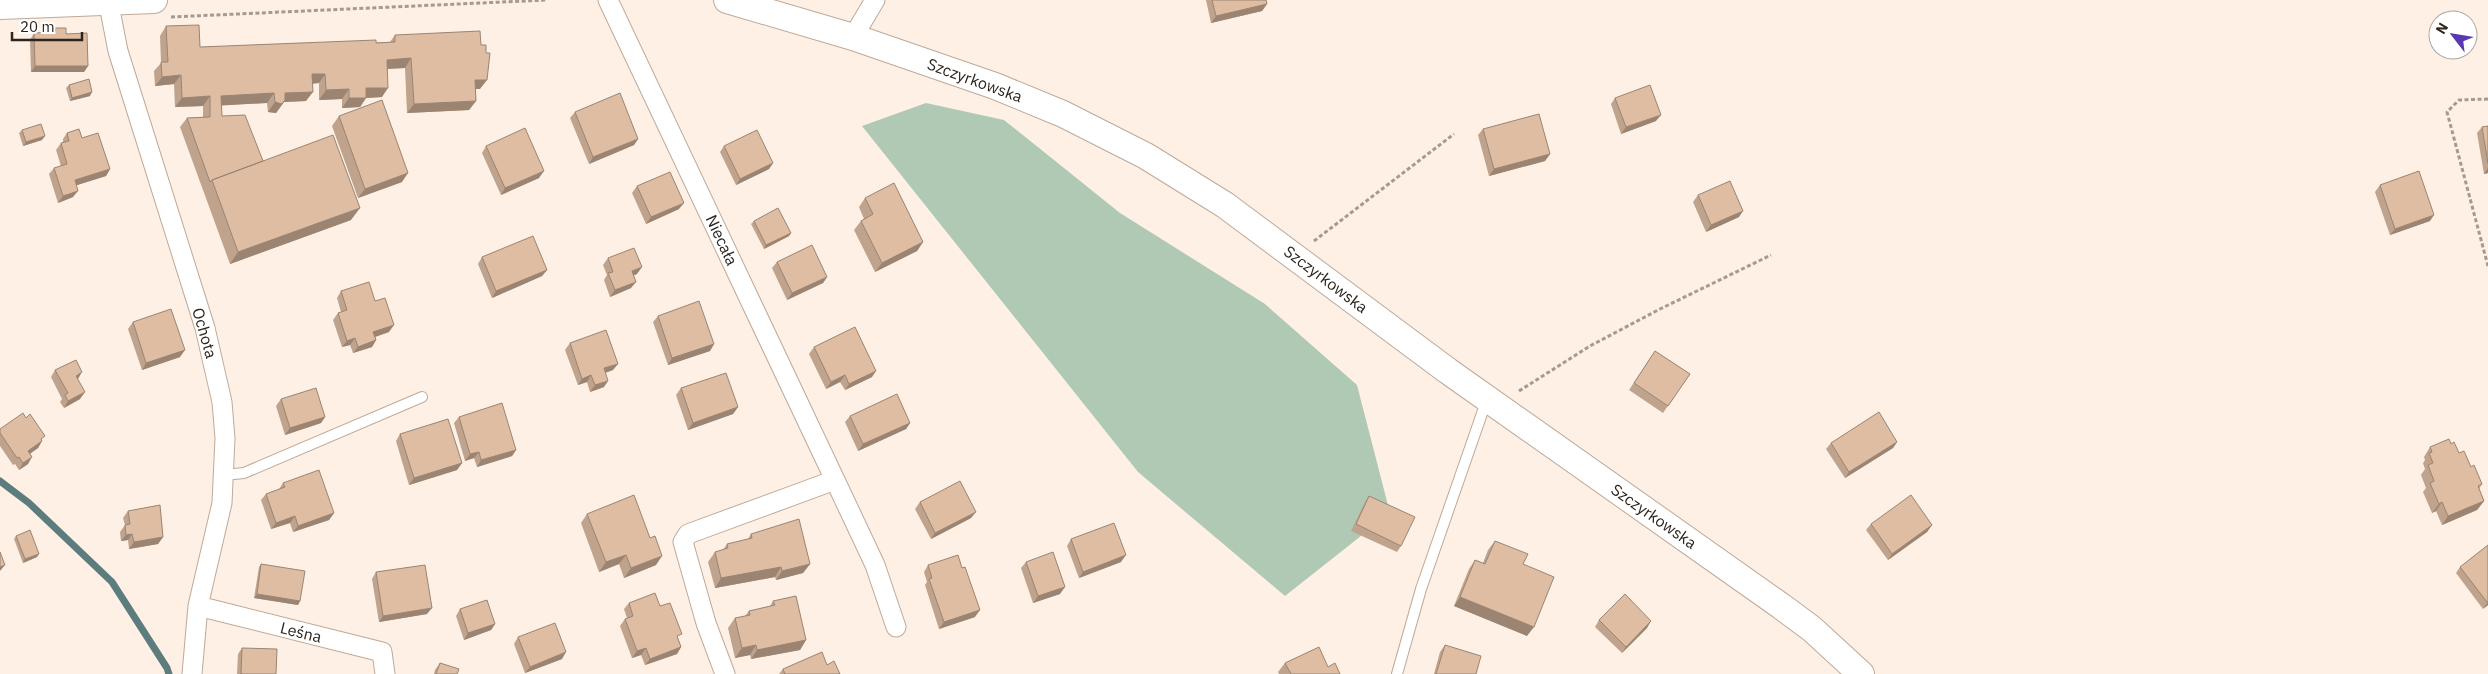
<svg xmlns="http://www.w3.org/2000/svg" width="2488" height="674" viewBox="0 0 2488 674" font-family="'IBM Plex Sans',sans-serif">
  <rect width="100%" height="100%" fill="#fef0e5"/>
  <path fill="#afc9b4" d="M926 103 1004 120 1120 213 1265 304 1357 385 1390 513 1285 596 1138 472 862 126Z"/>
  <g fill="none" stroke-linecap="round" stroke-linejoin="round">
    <path stroke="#5c7c7d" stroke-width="7" d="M0 481 29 503 112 582 167 668 169 674"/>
    <g stroke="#bfa998" stroke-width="12">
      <path id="service" d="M224 475 244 473 422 397
        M1397 674 1421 589 1487 399"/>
    </g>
    <g stroke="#bfa998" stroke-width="21">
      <path id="minor" d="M108 0 118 51 205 328 222 402 225 438 222 503 198 606 192 674
        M608 0 835 480 688 534 683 542 706 623 725 674
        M853 37 875 0
        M835 480 875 565 896 627
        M198 606 382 652 385 674"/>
    </g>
    <g stroke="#bfa998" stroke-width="28">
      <path id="secondary" d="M727 0 853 37 995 86 1063 114 1146 156 1225 205 1448 371 1781 606 1812 629 1861 674
        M0 6 154 0"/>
    </g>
    <path stroke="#a59a90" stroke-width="3" stroke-dasharray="4 2.5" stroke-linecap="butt" d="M171 17 547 0
      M2488 99 2459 100 2447 112 2488 266
      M1314 241 1454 134
      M1519 391 1590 346 1660 309 1771 255"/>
    <use href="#service" stroke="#fff" stroke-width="10"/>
    <use href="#minor" stroke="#fff" stroke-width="19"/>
    <use href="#secondary" stroke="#fff" stroke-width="26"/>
  </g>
  <path fill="#bfa38c" d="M1206 0H1266L1267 4 1262 11 1211 23Z
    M166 26 200 47 390 42 395 35 480 89H475L476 101 469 110 407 113 405 68 388 69 382 97 366 98 360 107 342 108V99L319 100V83L312 84 306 101 284 102 276 113 268 112 267 103 221 105 222 116 263 161 351 220 230 264 180 127 187 118 203 117V106L175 107 174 84 155 86 154 71 161 63 160 36Z
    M55 28 66 34 88 66 84 72H31L30 40 34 33H52Z
    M69 85 90 96 70 101 66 88Z
    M1615 98 1656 121 1621 134 1611 104Z
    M575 112 638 139 634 145 589 164 570 118Z
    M339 116 402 182 358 198 332 126Z
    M2488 126V173L2484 174 2477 133 2482 127Z
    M1483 129 1550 154 1545 161 1489 176 1478 135Z
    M22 130 42 140 23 146 19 133Z
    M67 133 82 138 110 169 106 176 77 185 73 197 58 203 49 174 54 168 61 166 56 150 61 143H63V139Z
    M486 146 539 178 501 195 482 153Z
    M724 146 773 163 769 169 736 185 720 152Z
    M2380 185 2430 221 2390 235 2375 192Z
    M637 186 679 209 646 224 632 193Z
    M1698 195 1739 217 1706 232 1693 202Z
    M865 198 923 242 917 251 875 272 854 230 861 221 864 219 859 207Z
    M754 221 791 233 789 236 764 249 751 224Z
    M482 257 547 270 542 276 492 298 478 264Z
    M608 258 637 274 634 275 631 288 610 297 604 280 607 275 603 265Z
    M777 262 827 277 823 283 787 300 772 268Z
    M341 291 375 301 389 332 375 337 376 340 372 347 353 353 350 345 342 347 333 320 338 313 341 312 337 298Z
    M658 316 714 344 710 351 668 365 653 322Z
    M133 322 180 357 142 370 128 329Z
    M570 343 613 370 605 373 604 387 590 392 587 382 578 385 565 350Z
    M814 347 872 377 845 390 840 382 826 389 809 354Z
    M1655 351 1690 374 1663 413 1629 390Z
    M55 370 78 379 80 399 64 408 60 402 62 399 51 377Z
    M681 388 738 407 733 414 688 430 676 395Z
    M281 399 325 417 321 423 285 435 276 406Z
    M850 416 910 423 906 429 858 451 845 422Z
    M459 417 516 450 512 456 477 467 474 458 465 461 454 423Z
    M0 429 42 441 38 448 30 454 28 464 19 470 15 464 13 465 0 446Z
    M400 434 462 463 457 470 409 485 396 441Z
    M1897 442 1893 448 1845 478 1826 449 1831 443Z
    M2451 444 2471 467 2482 484 2479 489 2484 501 2477 510 2442 525 2436 511 2432 513 2423 492 2426 488 2421 475 2425 469 2423 463 2425 460 2424 457 2430 447Z
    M283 483 334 513 329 520 293 532 290 523 271 529 261 500 266 494 279 489Z
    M1369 496 1401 546 1397 552 1351 531 1365 502Z
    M920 502 971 518 931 539 915 509Z
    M128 511 163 537 158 544 129 549 128 540 121 541 120 532 125 525 123 518Z
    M587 514 656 565 624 578 619 564 599 572 581 523Z
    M1871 524 1932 525 1927 532 1888 560 1866 530Z
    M751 534 810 564 803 573 776 580 775 577 715 588 708 562 715 552 723 550 727 544 748 539Z
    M16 536 37 557 23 563 14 539Z
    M1071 539 1121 562 1079 578 1067 546Z
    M1495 541 1523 564 1527 636 1454 606 1469 569 1475 560 1483 563 1488 550Z
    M2488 545V605L2483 609 2456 573 2460 567Z
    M1026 562 1060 594 1033 603 1021 568Z
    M261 564 300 601 298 605 254 598 259 567Z
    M928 565 962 568 975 617 939 629 925 585 927 582 924 572Z
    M376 572 427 614 379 622 372 579Z
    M773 601 806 640 800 650 751 659 750 655 735 658 728 628 735 618 745 616 749 611 770 606Z
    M629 603 660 606 678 639 681 647 677 654 645 665 641 655 632 658 620 626 625 619 627 618 624 609Z
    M460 609 495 624 491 630 464 640 456 616Z
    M1599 620 1647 628 1622 653 1595 627Z
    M518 637 562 659 525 673 514 644Z
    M1445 645 1476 674H1434L1440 652Z
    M242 648 276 674H237L238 654Z
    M440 663 457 674H434L435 670Z
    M1285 663 1328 667 1340 674H1279L1278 672Z
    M827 665 840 674H779L783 669Z"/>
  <path fill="#9b8472" d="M1267 4 1262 11 1211 23 1216 16Z
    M411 58 405 68 381 69 387 60Z
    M35 66H88L84 72H31Z
    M312 74H325L319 83 305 84Z
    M181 75 174 84 155 86 162 77Z
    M475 80H487L480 89H468Z
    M366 88H388L382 97 366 98 360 107 342 108 349 98Z
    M349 89 342 99 319 100 326 90Z
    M92 92 90 96 70 101 72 98Z
    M313 92 306 101 284 102 276 113 268 112 275 102 285 93Z
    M274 93 267 103 214 106 221 96Z
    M210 96 203 106 175 107 182 98Z
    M476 101 469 110 407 113 414 104Z
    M1661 115 1656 121 1621 134 1626 127Z
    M45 136 42 140 23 146 26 142Z
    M638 139 634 145 589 164 593 157Z
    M1550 154 1545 161 1489 176 1494 169Z
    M773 163 769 169 736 185 740 179Z
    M2488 168V173L2484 174Z
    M110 169 106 176 71 187 75 180Z
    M544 171 539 178 501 195 505 188Z
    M408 173 402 182 358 198 365 189Z
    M78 191 73 197 58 203 63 196Z
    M684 203 679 209 646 224 651 217Z
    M360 208 351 220 230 264 238 252Z
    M1743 211 1739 217 1706 232 1711 225Z
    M2434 215 2430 221 2390 235 2395 229Z
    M791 233 789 236 764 249 766 245Z
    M923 242 917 251 875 272 882 263Z
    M642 267 637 274 627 278 632 271Z
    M547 270 542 276 492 298 496 291Z
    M827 277 823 283 787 300 792 293Z
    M636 282 631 288 610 297 615 290Z
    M394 325 389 332 369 339 373 332Z
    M355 338 350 345 342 347 347 341Z
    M376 340 372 347 353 353 358 347Z
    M714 344 710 351 668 365 672 358Z
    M185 350 180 357 142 370 146 363Z
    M618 364 613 370 599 375 604 368Z
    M876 371 872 377 845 390 849 384Z
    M82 372 78 379 76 376Z
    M591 375 587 382 578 385 582 379Z
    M845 375 840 382 826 389 831 382Z
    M608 381 604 387 590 392 595 385Z
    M85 392 80 399 64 408 68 401Z
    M738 407 733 414 688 430 693 423Z
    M325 417 321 423 285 435 290 428Z
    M910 423 906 429 858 451 863 444Z
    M42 441 38 448 23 458 28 451Z
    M1897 442 1893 448 1845 478 1849 472Z
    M516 450 512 456 477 467 481 460Z
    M479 452 474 458 465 461 470 454Z
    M32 457 28 464 19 470 23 463Z
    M462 463 457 470 409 485 414 478Z
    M2484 501 2477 510 2442 525 2448 516Z
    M2442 502 2436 511 2432 513 2439 504Z
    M976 512 971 518 931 539 935 533Z
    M334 513 329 520 293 532 298 526Z
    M295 516 290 523 271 529 276 523Z
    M1932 525 1927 532 1888 560 1892 554Z
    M132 534 128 540 121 541 126 535Z
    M163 537 158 544 129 549 134 542Z
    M39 554 37 557 23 563 25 559Z
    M626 555 619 564 599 572 606 562Z
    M1126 555 1121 562 1079 578 1083 572Z
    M662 556 656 565 624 578 631 568Z
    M810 564 803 573 776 580 782 571Z
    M5 565 0 571V567Z
    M781 567 775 577 715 588 721 578Z
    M1065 587 1060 594 1033 603 1038 596Z
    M257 594 300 601 298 605 254 598Z
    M1460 597 1534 627 1527 636 1454 606Z
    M2488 602V605L2483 609Z
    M432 608 427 614 379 622 383 616Z
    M980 610 975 617 939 629 944 622Z
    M1651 621 1647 628 1622 653 1626 647Z
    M495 624 491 630 464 640 468 633Z
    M806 640 800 650 751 659 757 650Z
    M756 645 750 655 735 658 742 648Z
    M681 647 677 654 645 665 650 659Z
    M646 648 641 655 632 658 637 651Z
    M566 652 562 659 525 673 530 667Z"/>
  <path fill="#debda3" stroke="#9b8472" d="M1212 0H1266L1267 4 1216 16Z
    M199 25 200 47 376 40V43L395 42V35L480 31 481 45H486V53H490L487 80H475L476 101 414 104 411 58 387 60 388 88H366V98H349V89L326 90 325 74H312L313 92 285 93V100L282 104 275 102 274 93 221 96 222 116 245 115 263 161 212 180 210 182 187 118 210 117V96L182 98 181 75 162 77 161 62H168L166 26Z
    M55 28H66V34L87 33 88 66H35L34 33 55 32Z
    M89 79 92 92 72 98 69 85Z
    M1650 85 1661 115 1626 127 1615 98Z
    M620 93 638 139 593 157 575 112Z
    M382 100 408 173 365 189 339 116Z
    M1539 114 1550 154 1494 169 1483 129Z
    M41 124 45 136 26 142 22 130Z
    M2488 126V163L2482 127Z
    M525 128 544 171 505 188 486 146Z
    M79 129 82 138 98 133 110 169 75 180 78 191 63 196 54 168 67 164 61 143 69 141 67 133Z
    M757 130 773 163 740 179 724 146Z
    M333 135 360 208 238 252 212 180Z
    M2419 171 2434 215 2395 229 2380 185Z
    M670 172 684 203 651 217 637 186Z
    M1730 181 1743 211 1711 225 1698 195Z
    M894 183 923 242 882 263 861 221 873 214 865 198Z
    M778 208 791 233 766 245 754 221Z
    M533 236 547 270 496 291 482 257Z
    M812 245 827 277 792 293 777 262Z
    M634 248 642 267 632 271 636 282 615 290 608 273 613 272 608 258Z
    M369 282 375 301 385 298 394 325 373 332 376 340 358 347 355 338 347 341 338 313 347 310 341 291Z
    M699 301 714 344 672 358 658 316Z
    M171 309 185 350 146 363 133 322Z
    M855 327 876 371 849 384 845 375 831 382 814 347Z
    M606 330 618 364 604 368 608 381 595 385 591 375 582 379 570 343Z
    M1655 351 1690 374 1668 406 1634 383Z
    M76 360 82 372 76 376 85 392 68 401 65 395 68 393 55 370Z
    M726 373 738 407 693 423 681 388Z
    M316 388 325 417 290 428 281 399Z
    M897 394 910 423 863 444 850 416Z
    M502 403 516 450 481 460 479 452 470 454 459 417Z
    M1879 412 1897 442 1849 472 1831 443Z
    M23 413 26 418 30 414 45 436 41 439 42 441 28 451 32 457 23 463 19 457 17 458 0 433V429Z
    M448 419 462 463 414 478 400 434Z
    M2449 439 2451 444 2454 442 2459 453 2464 451 2471 467 2474 465 2482 484 2478 486 2484 501 2448 516 2442 502 2439 504 2430 483 2434 481 2428 465 2433 463 2429 453 2432 452 2430 447Z
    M319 470 334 513 298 526 295 516 276 523 266 494 285 487 283 483Z
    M960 481 976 512 935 533 920 502Z
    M634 495 650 538 655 536 662 556 631 568 626 555 606 562 587 514Z
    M1911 495 1932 525 1892 554 1871 524Z
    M1369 496 1415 517 1401 546 1356 524Z
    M160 505 163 537 134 542 132 534 126 535 125 525 130 524 128 511Z
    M799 519 810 564 782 571 781 567 721 578 715 552 728 548 727 544 752 538 751 534Z
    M1114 523 1126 555 1083 572 1071 539Z
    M30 530 39 554 25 559 16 536Z
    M1495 541 1528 554 1523 564 1554 577 1534 627 1460 597 1475 560 1485 564Z
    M2488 545V602H2487L2460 567Z
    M0 552 5 565 0 567Z
    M1053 552 1065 587 1038 596 1026 562Z
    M958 555 962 568 965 567 980 610 944 622 929 579 932 578 928 565Z
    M261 564 305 571 300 601 257 594Z
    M425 565 432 608 383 616 376 572Z
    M655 593 660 606 670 603 682 634 677 636 681 647 650 659 646 648 637 651 625 619 633 616 629 603Z
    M1625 594 1651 621 1626 647 1599 620Z
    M796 596 806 640 757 650 756 645 742 648 735 618 750 615 749 611 775 605 773 601Z
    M487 600 495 624 468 633 460 609Z
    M555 623 566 652 530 667 518 637Z
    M1445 645 1481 656 1476 674H1436Z
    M1319 647 1328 667 1335 663 1340 674H1291L1285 663Z
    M242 648 277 649 276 674H241Z
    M822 652 827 665 834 661 840 674H785L783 669Z
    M440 663 459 669 457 674H436Z"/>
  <g text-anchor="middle" stroke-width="4" stroke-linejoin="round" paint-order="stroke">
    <g font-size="16" fill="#2c241d" stroke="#fff">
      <text transform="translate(975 80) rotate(20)" y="6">Szczyrkowska</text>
      <text transform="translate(722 240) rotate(65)" y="6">Niecała</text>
      <text transform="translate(1326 279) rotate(37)" y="6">Szczyrkowska</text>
      <text transform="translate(205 333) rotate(74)" y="6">Ochota</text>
      <text transform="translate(1654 516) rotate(35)" y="6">Szczyrkowska</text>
      <text transform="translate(301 632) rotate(14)" y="6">Leśna</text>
    </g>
  </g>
  <g transform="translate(2453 35) rotate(301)"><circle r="24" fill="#ffffff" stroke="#aba7a5"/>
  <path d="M0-4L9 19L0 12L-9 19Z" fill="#5939b1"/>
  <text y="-8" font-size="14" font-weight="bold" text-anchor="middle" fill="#2c241d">N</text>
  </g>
  <path d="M12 32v8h70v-8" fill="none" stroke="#2c241d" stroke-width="2.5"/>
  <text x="20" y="32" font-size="15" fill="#2c241d" stroke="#ffffff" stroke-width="4" paint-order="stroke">20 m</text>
</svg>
